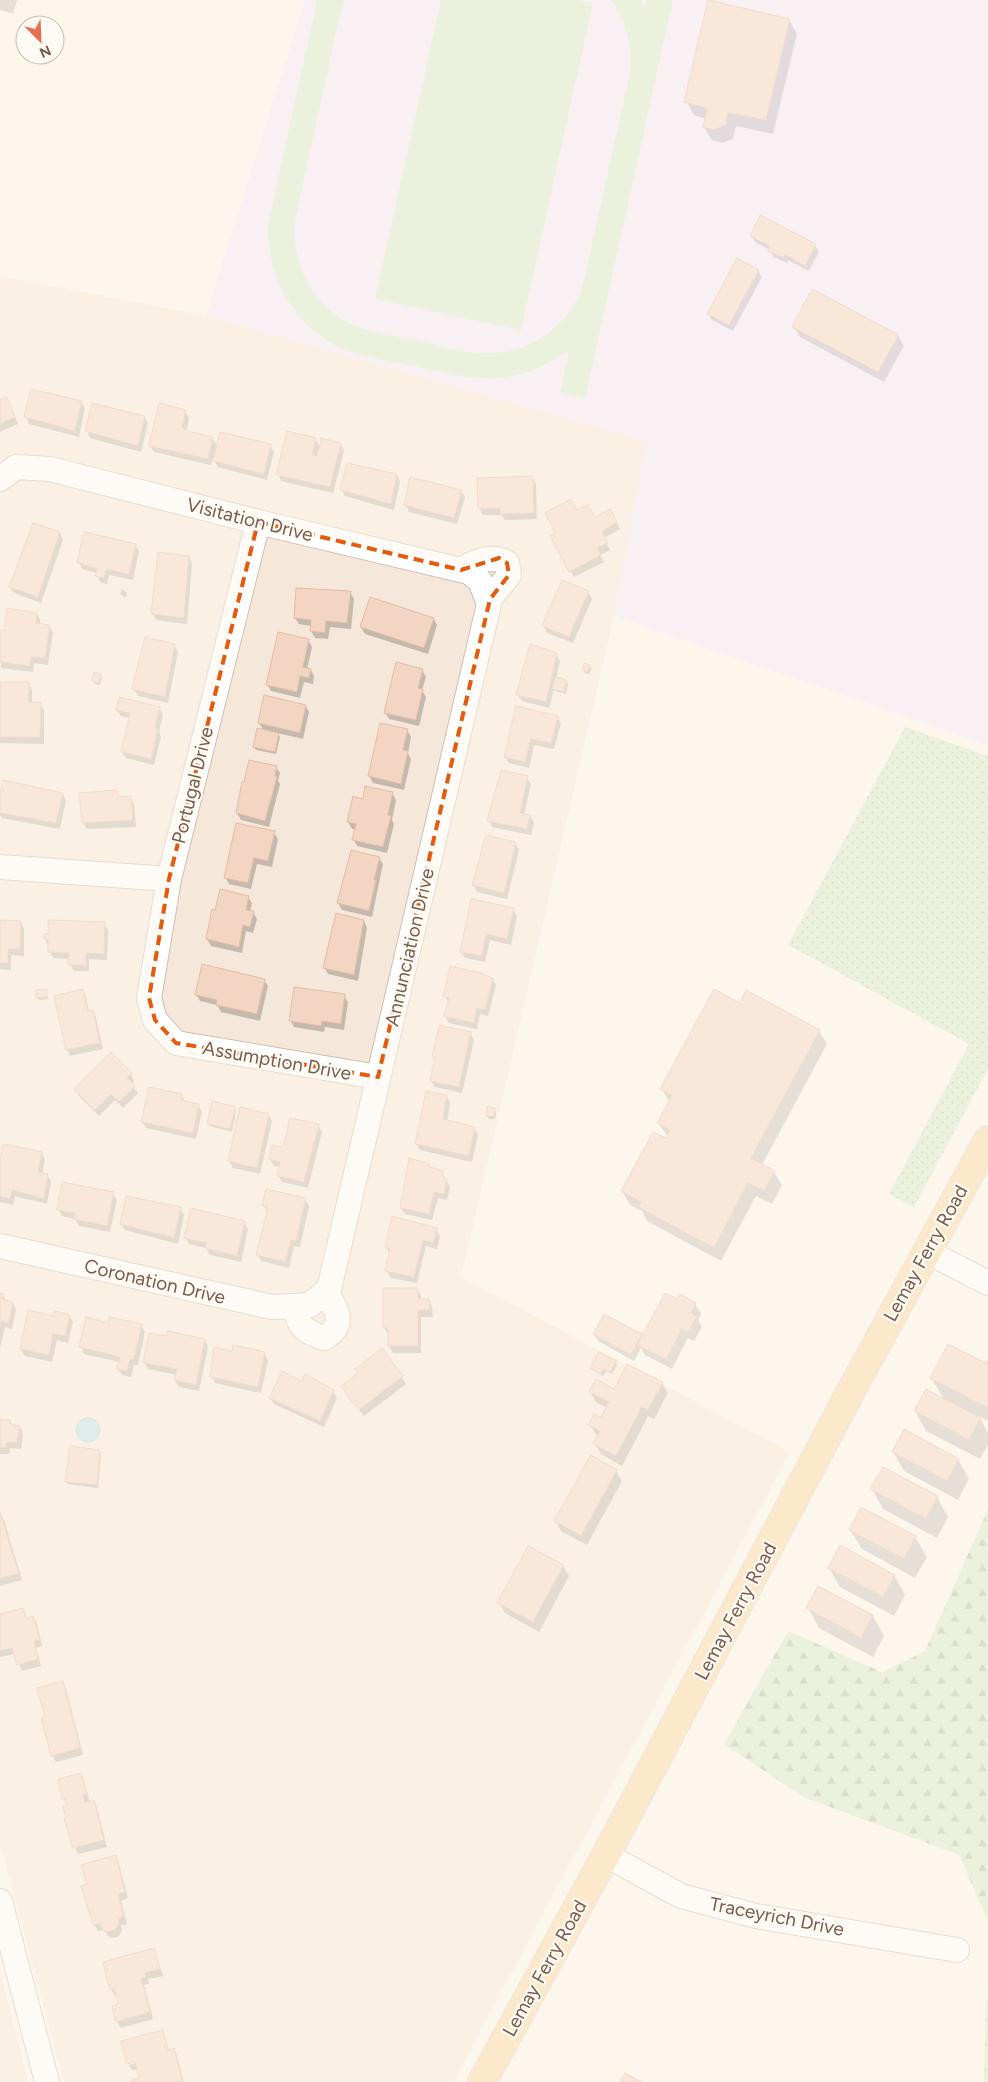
<svg xmlns="http://www.w3.org/2000/svg" width="988" height="2082" viewBox="0 0 988 2082" font-family="Figtree,sans-serif">
  <defs>
    <pattern id="grass-dots" width="8" height="8" patternUnits="userSpaceOnUse" patternTransform="scale(1.25)"><rect width="8" height="8" fill="#d8ecc9"/><path d="M2 2h.1M6 6h.1" fill="none" stroke="#b4c2a5" stroke-width="1.8" stroke-linecap="round"/></pattern>
    <pattern id="forest-firs" width="22" height="20" patternUnits="userSpaceOnUse" patternTransform="scale(1.25)"><rect width="22" height="20" fill="#d8ecc9"/><path d="M5 1l3.5 6h-7zM16 11l3.5 6h-7z" fill="#b4c2a5"/></pattern>
  </defs>
  <rect width="100%" height="100%" fill="#fdf6ec"/>
  <path fill="#f5e8da" d="M0 276 206 316 647 441 614 616 461 1277 790 1452 453 2082H64L0 1843Z
    M0 1971 28 2082H0Z"/>
  <path fill="#f3e8fa" d="M305 0H988V745L614 616 646 441 206 316Z"/>
  <path fill="url(#grass-dots)" d="M905 727 988 756V1069L914 1207 889 1194 969 1044 788 945Z"/>
  <path fill="url(#forest-firs)" d="M988 1509V1921L959 1855 803 1797 724 1744 788 1631 882 1672 925 1651Z
    M988 1996V2082H984L986 2001Z"/>
  <path fill="#d8ecc9" d="M317 0H345L339 19 295 220C291 267 315 312 361 328 380 334 401 337 420 341 440 346 460 352 480 353 525 356 564 331 582 289L630 73C633 46 626 22 611 0H641L645 7 647 0H673L585 399 560 393 569 350C512 390 478 380 414 366 390 361 364 358 341 348 293 326 267 276 268 225Z
    M441 0H578L593 3 521 330 375 299Z"/>
  <path fill="#bfe3e8" stroke="#a5d3da" d="M76 1430a12 12 0 1 1 24 0a12 12 0 1 1-24 0Z"/>
  <path fill="#0003" d="M0 0H17L13 14 0 10Z
    M789 20 797 34 773 134 736 126 733 139 722 143 712 140 704 127 706 119 694 115 686 101Z
    M751 235 815 245 819 252 809 271 788 260 787 263 773 257 770 250 755 242Z
    M758 271 762 277 733 331 712 320 708 314Z
    M794 327 898 336 904 346 884 382 800 337Z
    M0 401 10 405 18 424 0 432Z
    M81 402 85 408 79 437 29 424 26 417Z
    M185 411 189 418 186 432 212 438 218 447 270 445 274 452 267 480 218 467 213 458 211 465 154 452 150 445Z
    M144 417 148 423 141 452 90 438 87 431Z
    M315 439 320 447 340 444 344 451 333 493 281 481 278 474Z
    M397 475 400 482 394 510 345 496 341 489Z
    M532 478 536 484 537 519 505 520 502 515H483L479 508Z
    M461 491 465 497 457 524 409 512 406 505Z
    M577 512 594 518 613 517 620 529 604 538 610 550 600 555 604 562 574 577 552 536Z
    M60 533 63 540 41 603 14 593 10 587Z
    M135 545 139 551 133 580 109 575 107 584 100 582 97 573 82 569 79 562Z
    M188 557 192 563 187 624 156 620 152 613Z
    M122 589 127 593 126 598 120 594Z
    M350 592 354 599 351 629 330 627 328 639 315 638 311 631V626L299 624 295 618Z
    M588 592 592 599 573 643 547 633 544 626Z
    M37 614 40 620V625L49 626 53 633 48 665 34 663 33 672 1 668 0 642 5 633Z
    M434 619 437 625 428 654 365 634 361 627Z
    M308 640 312 647 307 669 311 670 314 676 313 684 304 682 300 698 271 691 267 684Z
    M174 645 178 652 168 703 138 696 134 689Z
    M556 654 560 661 556 679 566 681 568 684 566 694 555 691 554 689 549 708 522 701 518 695Z
    M590 666 591 669 590 674 585 673 583 670Z
    M422 670 426 677 422 690 426 697 419 726 389 719 385 712Z
    M100 675 102 678 100 685 95 684 93 681Z
    M0 683 29 684 32 690V704H40L44 710V744L0 743Z
    M306 706 309 712 303 739 277 733 280 737 276 754 256 750 254 747 264 731 259 723Z
    M159 708 163 715 159 732 161 737 154 765 126 758 122 752 130 718 121 716 117 710Z
    M557 717 561 723 554 749 534 745 529 768 509 763 505 757Z
    M407 730 411 737 408 753 411 759 404 790 373 783 369 776Z
    M276 767 280 773 278 781 280 784 269 827 241 820 237 813Z
    M527 778 531 784 524 815 530 816 534 823 531 835 492 827 489 820Z
    M116 791 120 798 130 797 134 804 136 827 87 829 83 823Z
    M392 793 396 800 392 820 394 824 387 853 357 846 354 840 356 829H352L348 822 364 800Z
    M62 794 66 800 60 829 2 818 0 815V802Z
    M274 833 278 839 272 867 257 864 251 889 229 884 225 877Z
    M515 843 519 850 507 899 477 892 473 885 480 858Z
    M379 858 383 864 372 917 342 910 338 903Z
    M248 897 252 903 250 912H253L257 919 253 933 246 931 242 953 211 946 207 939Z
    M513 909 517 916 511 945 490 940 485 962 465 958 461 951Z
    M364 921 367 928 358 981 328 974 324 967Z
    M0 922H21L24 929V956L11 955V970L0 969Z
    M104 923 108 930 107 960 89 959V971H74L70 964V959L53 958 45 939Z
    M485 977 492 979 496 985 488 1016 480 1014 477 1029 449 1023 445 1016 449 1003 445 996Z
    M264 980 268 986 260 1021 221 1012 217 1005 200 1001 196 994Z
    M46 991 48 999 39 1000 37 997Z
    M83 991 86 997 89 1012 93 1011 96 1018 103 1049 70 1056 67 1049Z
    M344 996 348 1002 344 1030 325 1027 324 1032 294 1027 290 1020Z
    M740 1005 819 1031 827 1044 762 1165 774 1172 782 1185 772 1204 756 1196 721 1261 647 1221 642 1211 630 1205 622 1191 668 1137 658 1123 669 1102 662 1089Z
    M470 1033 474 1040 462 1093 435 1087 431 1081 436 1060 434 1056Z
    M131 1074 134 1081 131 1084 138 1093 123 1108 115 1100 99 1116 79 1096 75 1089Z
    M181 1095 185 1102 198 1105 202 1112 196 1139 146 1128 142 1122Z
    M446 1096 450 1103 447 1122 474 1128 478 1135 472 1162 420 1150 416 1144Z
    M235 1108 236 1111 232 1132 210 1126 208 1124Z
    M494 1109 496 1112 495 1119H489L487 1116Z
    M269 1115 272 1121 260 1174 233 1168 229 1161Z
    M318 1125 322 1132 308 1188 282 1182 278 1175 280 1167 274 1166 270 1159Z
    M42 1153 45 1160 42 1174 48 1176 51 1182 47 1204 15 1196 13 1205 0 1202V1166Z
    M429 1165 431 1168 441 1171 450 1187 447 1200 438 1198 432 1220 405 1214 401 1208Z
    M113 1194 117 1200 110 1232 79 1226 75 1219 62 1216 58 1209Z
    M305 1199 309 1206 300 1247 294 1246 289 1268 261 1261 257 1254 268 1213 264 1206Z
    M180 1208 184 1215 178 1244 125 1230 121 1223Z
    M244 1222 248 1229 241 1262 210 1255 206 1248 189 1244 185 1238Z
    M436 1229 440 1236 437 1249 426 1246 417 1283 391 1278 387 1271 390 1254 386 1247Z
    M417 1289 421 1296V1300H429L432 1307 433 1317H421V1353H393L389 1346V1334L384 1328Z
    M0 1295H3L6 1301 13 1303 16 1310 12 1329 5 1327 0 1348Z
    M678 1301 695 1304 701 1314 698 1320 702 1327 694 1341 688 1338 672 1369 645 1355 641 1348 634 1361 598 1341 594 1334 641 1335 643 1338Z
    M69 1316 73 1322 68 1343 57 1340 52 1362 25 1356 21 1349 54 1317Z
    M109 1324 141 1325 145 1332 138 1365H134L131 1377 122 1375 118 1369 120 1362 84 1354 81 1347Z
    M168 1338 205 1340 208 1347 199 1391 179 1387 175 1380 177 1375 148 1369 145 1363Z
    M381 1350 406 1384 364 1416 346 1393 360 1373Z
    M233 1352 264 1353 268 1360 261 1393 215 1383 211 1376Z
    M616 1362 617 1365 612 1374 606 1371 603 1376 591 1368Z
    M988 1363V1421L979 1416 988 1433V1445L980 1459 926 1431 915 1411 944 1399 931 1378 987 1365Z
    M303 1382 333 1391 337 1398 324 1427 274 1404 270 1398Z
    M662 1383 668 1393 654 1419 648 1416 622 1466 601 1454 595 1444 598 1437 590 1425 602 1419 607 1408 596 1402 590 1392Z
    M0 1418 1 1420 10 1421 12 1426 20 1427 23 1434 21 1449 10 1448 9 1454H0Z
    M100 1451 101 1454 98 1488 68 1484 66 1481Z
    M893 1452 958 1459 969 1479 958 1500 904 1471Z
    M616 1471 622 1481 587 1545 561 1531 555 1521Z
    M872 1489 937 1497 948 1517 937 1538 883 1509Z
    M862 1509 915 1537 927 1557 915 1578 862 1549 850 1530Z
    M0 1513 4 1520 22 1580 0 1586Z
    M563 1566 569 1576 539 1632 505 1613 499 1603Z
    M829 1568 894 1575 905 1595 894 1616 840 1587Z
    M819 1588 873 1616 884 1636 873 1657 819 1628 808 1608Z
    M22 1610 27 1619 33 1617 37 1624 42 1646 36 1648 41 1666 22 1671 15 1654 0 1657V1616Z
    M62 1683 66 1689 83 1755 56 1762 52 1755 46 1718Z
    M81 1774 84 1781 90 1802 93 1801 97 1808 107 1847 78 1854 75 1847 68 1818 69 1807 64 1799Z
    M115 1857 119 1864 128 1898 121 1901 127 1924 121 1925 122 1931 118 1937 112 1938 108 1936 104 1930 98 1931 94 1924 89 1885Z
    M154 1950 163 1976 148 1979 149 1984 144 1985 153 2019 121 2028 117 2021 120 2005 117 1995 115 1996 111 1989Z
    M162 2032 169 2051 173 2050 177 2056 184 2082H133L141 2079 138 2069 132 2070 129 2065 142 2062Z"/>
  <path fill="#f3d5c3" stroke="#e6bba3" d="M708 0 790 19 766 120 728 113 726 125 714 130 703 127 707 108 684 102Z
    M760 215 816 244 805 266 785 254 784 258 768 251 770 246 750 236Z
    M737 258 759 270 729 325 707 314Z
    M812 289 899 335 878 372 792 327Z
    M31 389 82 401 75 431 24 417Z
    M7 397 15 417 0 424V399Z
    M92 403 145 416 138 446 85 431Z
    M159 403 186 410 182 427 187 431 213 437 208 459 149 446Z
    M287 431 316 438 312 454 317 456 321 438 341 443 330 487 276 475Z
    M220 432 271 444 264 474 213 461Z
    M347 463 397 474 391 504 340 490Z
    M533 476 534 513 500 514V508L478 509 477 478Z
    M410 477 462 490 454 518 404 505Z
    M571 499 577 510 588 505 595 517 610 509 617 522 602 531 608 543 597 548 601 555 569 572 550 536 555 533 545 513Z
    M33 523 60 532 38 597 9 587Z
    M84 532 136 544 129 574 106 569 104 578 95 576 97 569 77 562Z
    M158 552 189 556 184 618 151 614Z
    M562 580 589 591 569 637 542 626Z
    M296 588 351 591 347 623 326 621 325 633 310 631 311 620 294 618Z
    M370 597 434 618 424 648 360 627Z
    M7 608 37 613 36 623 50 625 45 658 31 657 30 666 0 662V630L4 631Z
    M278 632 309 639 303 667 311 669 309 678 300 676 297 692 266 685Z
    M145 637 175 644 165 697 132 689Z
    M530 644 557 653 546 702 516 695Z
    M396 662 423 669 418 688 423 689 416 720 384 713Z
    M584 663 590 665 588 672 582 670Z
    M94 672 101 674 99 683 92 681Z
    M555 677 567 680 564 692 552 689Z
    M0 682H29V702H41L40 737H0Z
    M264 695 306 705 300 733 258 723Z
    M119 697 160 707 155 728 158 729 151 759 121 752 130 713 116 710Z
    M516 706 558 716 551 743 531 739 525 762 504 757Z
    M380 723 408 729 403 750 408 751 401 784 368 776Z
    M257 728 279 733 275 752 253 747Z
    M249 760 277 766 275 776 277 777 265 821 236 813 242 782H244Z
    M501 770 528 776 520 813 531 815 527 829 487 821Z
    M3 780 63 793 56 823 0 813V795Z
    M365 786 393 792 388 815 391 816 383 847 352 840 356 824 347 822 353 796 363 799Z
    M117 790 118 797 131 796 133 820 82 823 79 793Z
    M236 823 275 831 268 861 254 858 248 883 224 878Z
    M486 835 516 842 504 893 472 885Z
    M351 850 380 857 374 880H376L369 911 337 903Z
    M220 889 249 896 246 910 254 911 250 927 243 925 239 947 206 939 212 909 215 910Z
    M471 899 514 908 507 939 486 934 482 956 460 952Z
    M336 913 364 920 354 975 323 968Z
    M0 920 21 921 20 949H8V963H0Z
    M48 920 105 922 104 954 86 953V965H68L69 953 48 952V940L44 939V934H48Z
    M202 964 265 979 257 1014 216 1005 217 1000 195 995Z
    M450 966 485 974 484 975 493 978 485 1010 477 1008 474 1023 444 1016 449 998 443 997Z
    M294 987 345 994 341 1024 322 1021 321 1026 289 1021Z
    M47 989V997L36 998V990Z
    M83 989 88 1011 93 1010 100 1043 66 1050 54 996Z
    M714 989 740 1003 746 990 820 1030 751 1158 775 1171 764 1191 748 1183 714 1248 638 1207 641 1202 621 1191 653 1132 666 1138 670 1130 657 1123 672 1095 660 1089Z
    M439 1025 471 1032 459 1087 430 1081 435 1057H432Z
    M111 1052 132 1073 127 1078 135 1086 119 1102 111 1094 95 1110 74 1089Z
    M149 1087 182 1094 181 1100 199 1104 193 1133 141 1122Z
    M426 1091 447 1095 443 1119 475 1127 469 1156 415 1144Z
    M212 1101 236 1107 230 1129 207 1124Z
    M487 1106 495 1108 494 1117 486 1116Z
    M240 1107 269 1114 257 1168 228 1161Z
    M290 1118 319 1124 304 1182 277 1176 280 1162 269 1159 272 1145 283 1147Z
    M3 1144 42 1152 38 1172 48 1174 44 1199 12 1190 10 1199 0 1196V1160Z
    M409 1158 430 1164 429 1167 442 1170 444 1178 447 1179 444 1194 434 1192 429 1214 400 1208Z
    M62 1182 114 1192 107 1226 74 1219 75 1213 57 1210Z
    M266 1189 306 1198 296 1241 291 1240 285 1262 256 1255 268 1207 262 1206Z
    M126 1196 181 1207 174 1238 120 1224Z
    M191 1208 245 1221 237 1256 205 1248 206 1243 184 1238Z
    M392 1216 437 1228 433 1243 423 1240 414 1277 385 1271 390 1249 385 1248Z
    M383 1288H418V1299H429L430 1310H418V1346H388V1328H383Z
    M0 1293 4 1294 2 1299 13 1302 9 1323 1 1321 0 1327Z
    M665 1293 677 1299 680 1294 696 1303 691 1313 697 1316 688 1332 682 1329 666 1360 637 1345Z
    M28 1310 54 1316 55 1311 70 1315 65 1336 53 1334 49 1355 20 1349Z
    M604 1314 642 1334 631 1355 593 1334Z
    M86 1317 108 1323 110 1317 142 1324 134 1359H130L127 1371 117 1369 120 1357 79 1347Z
    M167 1331 205 1339 196 1385 174 1380 177 1369 143 1363 149 1333 167 1336Z
    M948 1344 986 1363 988 1360V1408L930 1378Z
    M233 1345 265 1352 258 1387 210 1377 214 1347 232 1351Z
    M382 1348 403 1376 359 1410 341 1387 358 1373 355 1369Z
    M599 1352 617 1361 610 1372 604 1369 601 1374 590 1368Z
    M627 1364 663 1382 648 1410 642 1407 616 1456 593 1444 600 1431 588 1425 594 1414 601 1417 609 1402 589 1392 596 1379 614 1389Z
    M282 1371 302 1381 305 1374 334 1390 320 1421 269 1398Z
    M926 1389 981 1418 969 1440 914 1411Z
    M0 1419 10 1420V1424L20 1426 17 1443 7 1442 6 1448 0 1447Z
    M904 1429 959 1459 947 1481 892 1452Z
    M70 1446 100 1450 97 1485 65 1482Z
    M591 1455 617 1470 581 1536 554 1521Z
    M883 1467 938 1496 926 1519 870 1489Z
    M861 1507 916 1536 904 1559 849 1530Z
    M0 1512 19 1574 0 1578Z
    M840 1545 895 1575 883 1597 828 1568Z
    M528 1546 564 1565 533 1622 497 1603Z
    M818 1586 873 1615 861 1638 806 1608Z
    M23 1608 26 1618 33 1616 40 1640 34 1641 38 1659 17 1665 12 1648 0 1651V1614Z
    M63 1681 80 1748 51 1756 41 1718 45 1717 37 1688Z
    M81 1773 87 1794 83 1795 85 1802 94 1800 104 1840 73 1848 64 1819 66 1818 63 1807 67 1806 65 1799 63 1800 58 1779Z
    M116 1855 125 1892 118 1894 124 1917 118 1918 119 1924 115 1930 108 1932 103 1930 100 1924 93 1925 81 1886 87 1884 81 1865Z
    M154 1948 160 1969 145 1973 146 1977 141 1978 150 2012 116 2022 112 2006 118 2004 114 1989 110 1990 103 1962Z
    M163 2030 168 2050 174 2048 183 2082H132L131 2080 139 2078 135 2062 127 2064 121 2041Z
    M625 2073 642 2082H620Z"/>
  <g fill="none" stroke-linecap="round" stroke-linejoin="round">
    <g stroke="#d1beb0" stroke-width="26">
      <path id="minor" d="M0 479 16 467 50 469 258 522 469 572 480 581 489 604 329 1289 310 1305 272 1307 0 1246
        M258 522 169 879 149 998 155 1020 176 1043 378 1077
        M461 570C475 561 492 554 507 563L509 575 488 601
        M0 867 169 879
        M926 1251 988 1283
        M295 1307C298 1327 305 1332 324 1338 348 1323 336 1311 326 1291
        M606 1855 681 1896 756 1916 957 1950
        M0 1901 47 2082"/>
    </g>
    <g stroke="#dad1cd" stroke-width="30">
      <path id="major" d="M482 2082 606 1855 852 1389 988 1140"/>
    </g>
    <use href="#minor" stroke="#fff" stroke-width="24"/>
    <use href="#major" stroke="#fbd9a5" stroke-width="28"/>
  </g>
  <path d="M0 0H988V2082H0ZM258 522 461 570 499 558 507 563 509 575 490 599 378 1077 176 1043 155 1020 149 998 169 879Z" fill="#fdf6ec" fill-opacity=".55" fill-rule="evenodd"/>
  <path fill="none" stroke="#e8590c" stroke-width="4" stroke-dasharray="10 6" stroke-linejoin="round" d="M258 522 461 570 499 558 507 563 509 575 490 599 378 1077 176 1043 155 1020 149 998 169 879Z"/>
  <g text-anchor="middle" stroke-width="4.5" stroke-linejoin="round" paint-order="stroke">
    <g font-size="19" fill="#7a5c4d" stroke="#fffaf3">
      <text transform="translate(250 519) rotate(14)" y="7">Visitation Drive</text>
      <text transform="translate(192 785) rotate(-76)" y="7">Portugal Drive</text>
      <text transform="translate(409 947) rotate(-77)" y="7">Annunciation Drive</text>
      <text transform="translate(277 1060) rotate(10)" y="7">Assumption Drive</text>
      <text transform="translate(925 1253) rotate(-61)" y="7">Lemay Ferry Road</text>
      <text transform="translate(155 1281) rotate(13)" y="7">Coronation Drive</text>
      <text transform="translate(735 1611) rotate(-62)" y="7">Lemay Ferry Road</text>
      <text transform="translate(777 1916) rotate(11)" y="7">Traceyrich Drive</text>
      <text transform="translate(544 1968) rotate(-61)" y="7">Lemay Ferry Road</text>
    </g>
  </g>
  <g transform="translate(40 40) rotate(156)"><circle r="24" fill="#fffaf3" stroke="#cabbb1"/>
  <path d="M0-4L9 19L0 12L-9 19Z" fill="#e76f51"/>
  <text y="-8" font-size="14" font-weight="bold" text-anchor="middle" fill="#7a5c4d">N</text>
  </g>
</svg>
